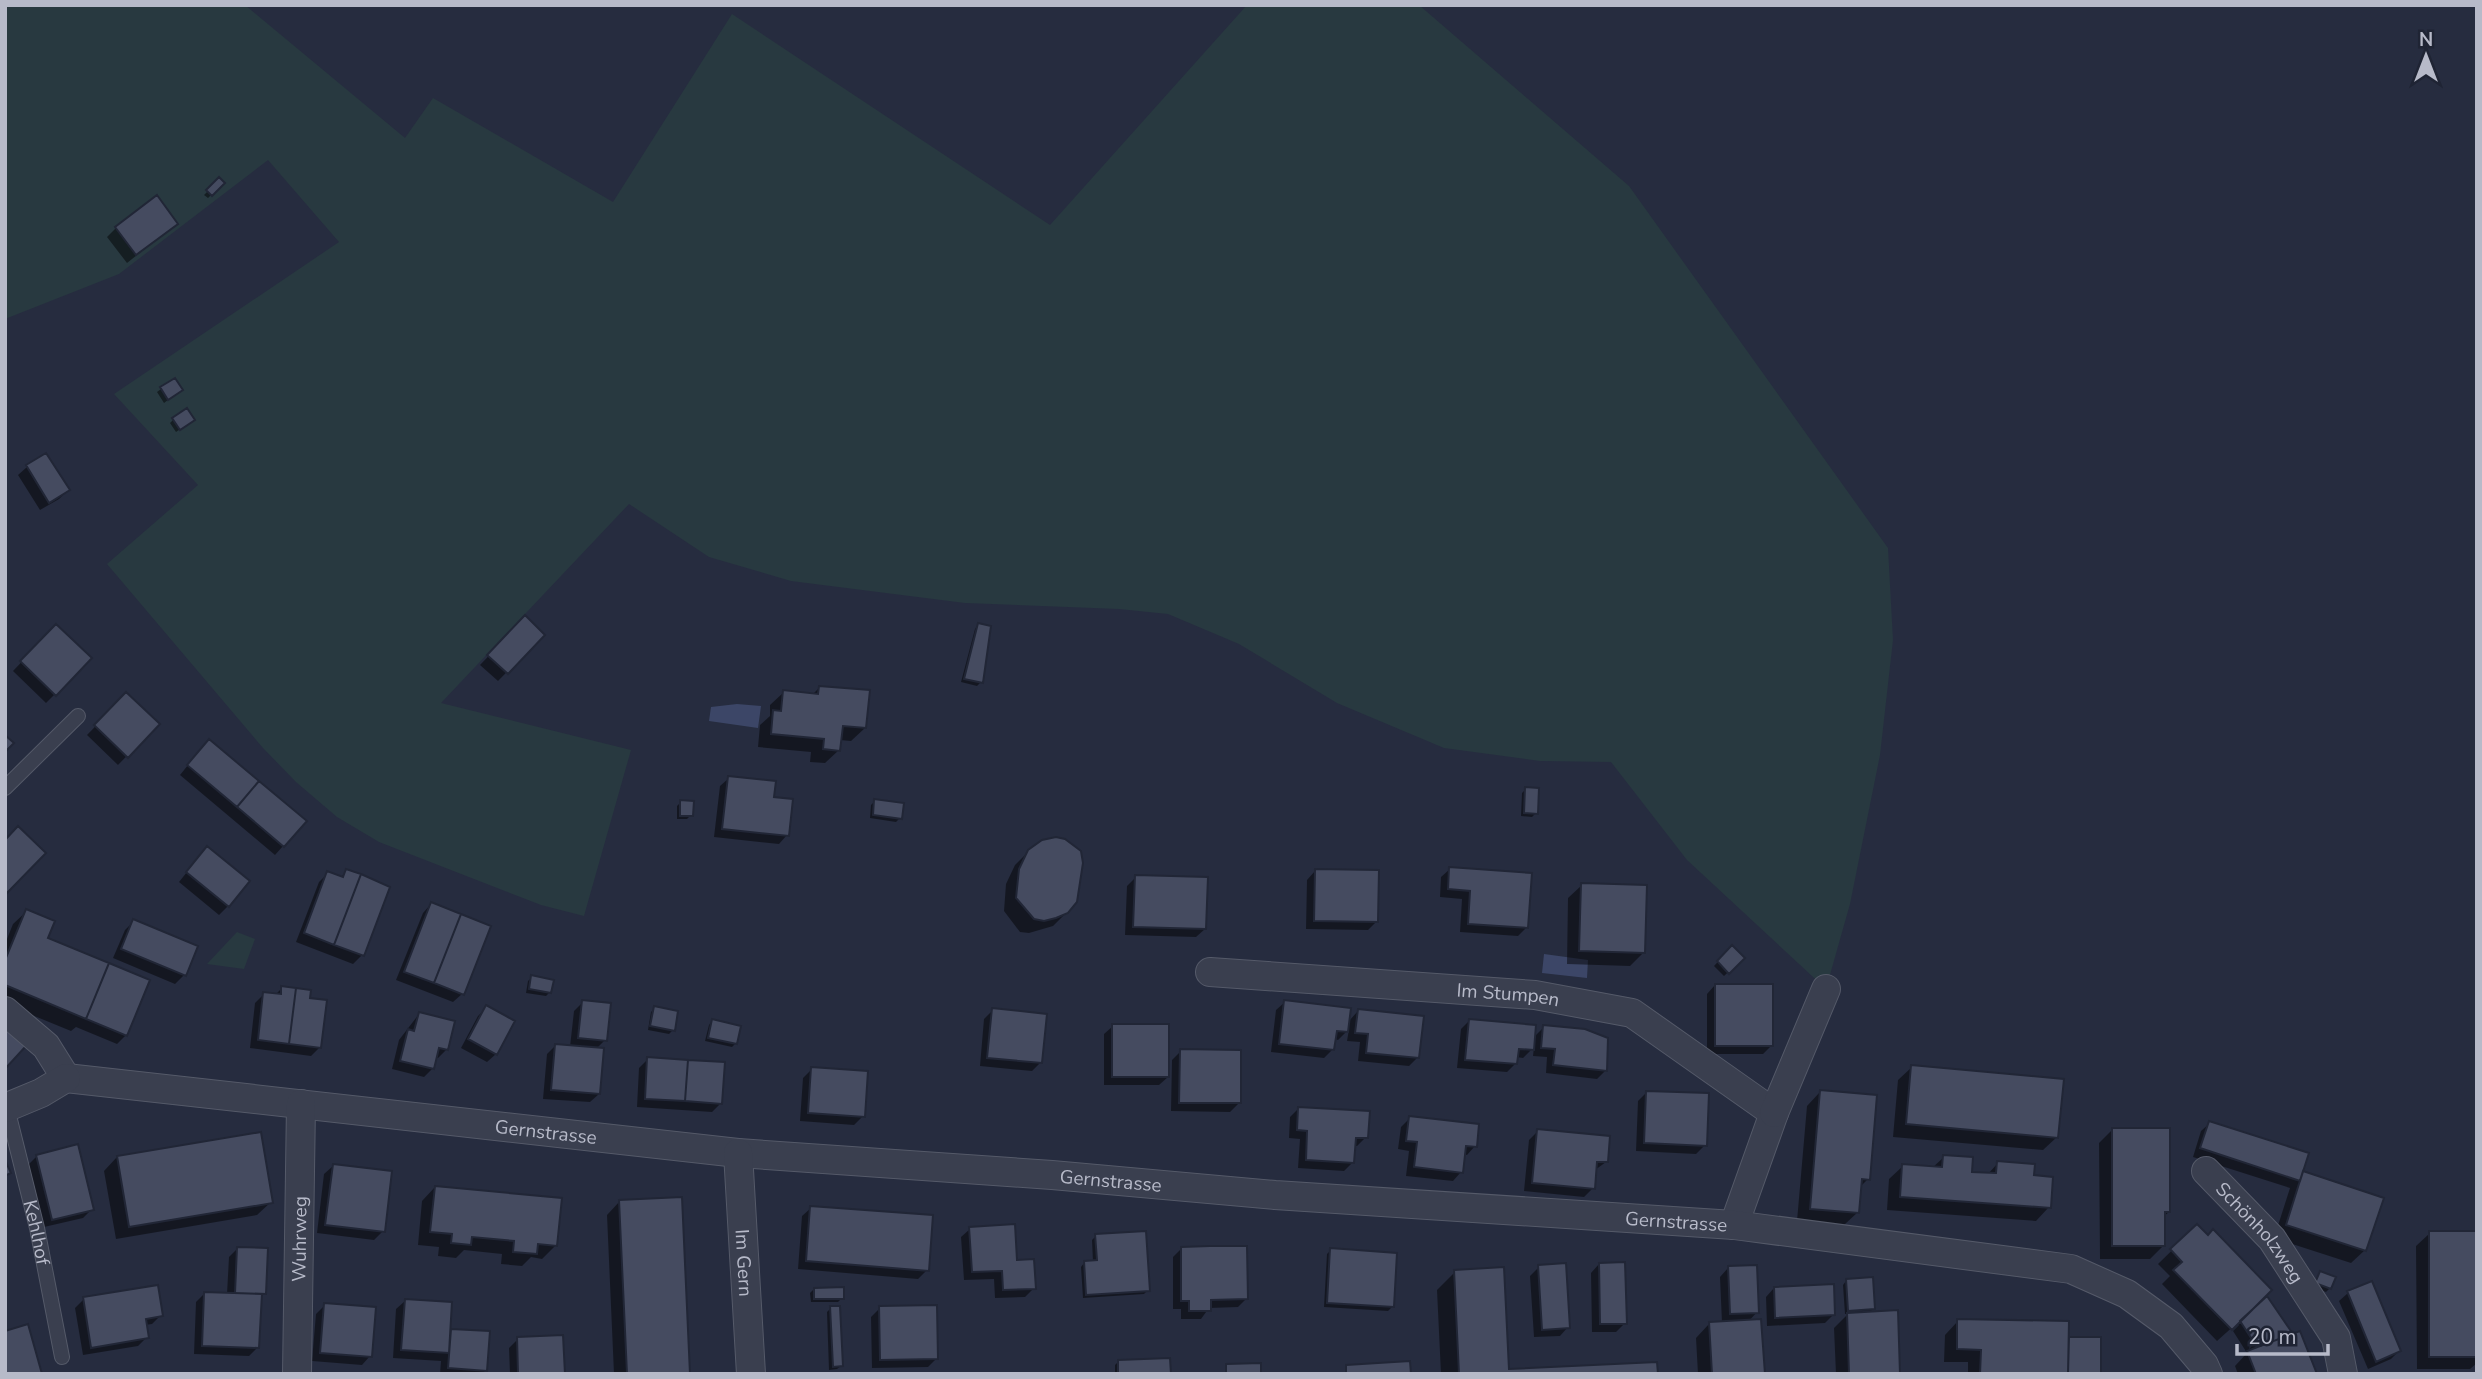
<svg xmlns="http://www.w3.org/2000/svg" width="2482" height="1379" viewBox="0 0 2482 1379" font-family="'Nunito Sans',sans-serif">
  <rect width="100%" height="100%" fill="#262c3f"/>
  <path fill="#283940" d="M5 5H245L405 138 433 98 613 202 732 14 1050 225 1247 5H1419L1629 186 1888 548 1893 640 1880 755 1850 904 1826 989 1687 860 1611 762 1540 761 1444 748 1337 703 1239 644 1168 614 1119 609 965 603 791 581 709 557 629 504 441 703 631 750 584 916 541 905 379 842 337 817 296 782 263 748 107 564 198 485 114 394 339 242 268 160 119 274 5 319Z
    M237 932 255 939 244 969 207 964Z"/>
  <path fill="#3c4667" d="M737 704 761 706 758 728 709 721 711 707Z
    M1544 954 1588 960 1587 978 1542 973Z"/>
  <path fill="#0007" d="M219 180 223 183 208 198 204 195Z
    M176 224 127 263 107 237 116 228Z
    M161 389 181 390 164 403 157 392Z
    M173 420 189 423 176 432 170 423Z
    M46 455 68 490 59 499 40 510 18 475 27 467Z
    M525 618 543 635 498 681 480 665Z
    M978 625 981 682 977 686 961 682 975 629Z
    M56 626 90 659 46 703 13 671Z
    M820 687 865 728 851 741 840 740 839 750 825 763 810 762 811 752 758 747 760 725 770 716V705L784 692 812 695Z
    M126 695 158 724 118 765 87 735Z
    M201 749 283 846 275 855 180 775Z
    M729 778 772 799 787 835 779 844 714 837 720 786Z
    M1526 789 1536 813 1532 817 1521 816 1522 793Z
    M875 801 900 818 896 822 870 818 871 805Z
    M681 802 691 815 687 819H677V806Z
    M1029 851 1067 912 1053 926 1029 933 1020 932 1004 911 1006 884 1015 865Z
    M199 857 228 906 219 915 179 882Z
    M1450 869 1526 928 1518 936 1460 932 1462 899 1440 897 1441 877Z
    M347 871 362 955 353 964 296 942 319 882 328 873 340 878Z
    M1315 871 1377 921 1368 930 1306 929 1307 880Z
    M1136 877 1205 929 1196 937 1125 935 1127 886Z
    M1582 885 1643 953 1630 966 1567 964 1568 898Z
    M431 904 462 994 453 1002 396 980 423 913Z
    M27 911 46 939 126 1035 117 1044 76 1027 71 1031 5 1004V944L13 924Z
    M134 921 184 975 175 984 113 958 125 930Z
    M1732 947 1743 958 1724 976 1714 966Z
    M532 977 550 992 546 996 526 993 528 981Z
    M1715 985 1772 1045 1763 1054H1707V994Z
    M282 988 308 1000 320 1047 311 1056 250 1048 255 1003 264 994 275 995Z
    M583 1002 605 1040 596 1049 599 1094 590 1102 543 1099 547 1054 556 1045 570 1047 574 1011Z
    M1285 1002 1348 1022 1358 1011 1418 1057 1409 1066 1358 1061 1360 1042 1347 1041 1349 1029 1338 1040 1334 1039 1333 1049 1324 1058 1271 1052 1276 1010Z
    M487 1007 496 1054 487 1062 461 1048 478 1016Z
    M655 1008 673 1030 669 1034 648 1030 651 1012Z
    M993 1010 1041 1062 1032 1071 980 1066 984 1019Z
    M419 1014 447 1049 438 1058 435 1057 433 1068 424 1077 392 1069 399 1040Z
    M712 1021 736 1043 732 1047 705 1041 709 1025Z
    M1469 1021 1533 1038 1544 1027 1606 1070 1597 1079 1546 1073 1547 1057 1533 1056 1534 1047 1523 1058 1516 1057V1063L1507 1072 1457 1068 1461 1029Z
    M1113 1026 1168 1077 1159 1085H1104V1034Z
    M1181 1051 1239 1103 1230 1112 1171 1111 1172 1060Z
    M648 1059 721 1103 712 1112 637 1107 639 1068Z
    M1912 1067 2057 1137 2043 1150 1893 1137 1898 1080Z
    M812 1069 863 1116 854 1125 800 1121 803 1078Z
    M1820 1092 1868 1179 1860 1187 1858 1212 1844 1225 1797 1221 1807 1106Z
    M1646 1093 1705 1145 1696 1154 1636 1151 1638 1101Z
    M1299 1108 1366 1137 1357 1146H1354L1353 1162 1344 1171 1298 1168 1300 1139 1289 1138 1290 1117Z
    M1410 1118 1475 1146 1467 1155 1464 1154 1461 1172 1453 1181 1406 1176 1409 1151 1398 1149 1401 1127Z
    M2210 1123 2301 1173 2365 1250 2351 1263 2274 1238 2290 1188 2193 1157 2201 1131Z
    M2113 1129 2169 1212 2163 1217 2164 1245 2150 1259H2100L2099 1143Z
    M1538 1131 1606 1162 1595 1170 1593 1188 1584 1197 1524 1191 1529 1140Z
    M37 1156 92 1209 83 1218 44 1227 28 1165Z
    M117 1157 271 1202 257 1215 116 1239 104 1171Z
    M1944 1157 1970 1174 1987 1175 1998 1163 2032 1177 2049 1207 2036 1221 1887 1210 1889 1179 1903 1166 1932 1168Z
    M333 1166 383 1231 374 1240 317 1233 324 1174Z
    M435 1187 556 1245 542 1259 531 1257 522 1266 501 1264 502 1254 464 1250 456 1258 438 1256 439 1247 418 1245 422 1201Z
    M620 1201 688 1374H614L607 1215Z
    M811 1208 927 1270 918 1279 798 1269 802 1216Z
    M2197 1226 2207 1238 2315 1374H2238L2235 1366 2247 1353 2233 1331 2239 1325 2237 1323 2217 1341 2162 1284 2170 1276 2158 1264Z
    M970 1229 1015 1262 1034 1288 1025 1297 995 1298 994 1279 964 1280 961 1237Z
    M2430 1233H2477V1363L2470 1369H2417L2416 1246Z
    M1096 1236 1148 1290 1144 1294 1083 1298 1081 1267 1084 1263 1093 1262 1092 1240Z
    M237 1249 264 1294 260 1298 258 1347 249 1356 194 1354 196 1302 204 1294H227L229 1257Z
    M1181 1249 1246 1299 1238 1307 1209 1308 1201 1319H1181V1309H1173V1257Z
    M1331 1250 1392 1307 1388 1311 1324 1307 1327 1254Z
    M1599 1264 1625 1323 1616 1332H1592L1591 1273Z
    M1539 1267 1568 1327 1560 1336 1534 1337 1530 1276Z
    M1728 1268 1757 1312 1748 1322 1763 1374H1698L1696 1338 1709 1324 1722 1323 1720 1277Z
    M1455 1272 1508 1371 1656 1374H1441L1437 1290Z
    M2321 1273 2330 1288 2326 1292 2313 1287Z
    M1846 1281 1874 1308 1868 1314 1899 1374H1836L1834 1328 1848 1314H1845L1843 1285Z
    M1774 1288 1833 1315 1825 1323 1767 1326 1766 1297Z
    M814 1289 842 1298 838 1302H811L810 1293Z
    M2348 1293 2399 1351 2391 1359 2368 1369 2339 1301Z
    M84 1299 161 1315 152 1324 145 1325 147 1337 138 1346 83 1355 75 1308Z
    M405 1301 449 1330 488 1333 486 1370 482 1374H440L441 1361 393 1358 396 1309Z
    M325 1305 370 1356 362 1365 312 1361 316 1314Z
    M831 1308 841 1366 837 1369 829 1370 827 1312Z
    M880 1308 936 1359 928 1367 872 1368 871 1317Z
    M1958 1321 2067 1338 2099 1339V1374H1968V1362H1944L1945 1335Z
    M518 1339 563 1374H510L509 1348Z
    M1119 1361 1169 1374H1115V1365Z"/>
  <path fill="#454b60" stroke="#212636" stroke-width="2" d="M219 177 225 183 212 196 206 190Z
    M157 195 178 224 136 255 115 227Z
    M175 378 183 390 168 400 160 387Z
    M187 408 195 420 180 430 172 418Z
    M46 453 70 490 49 503 26 465Z
    M525 615 545 635 508 674 487 655Z
    M978 623 991 626 983 683 964 679Z
    M56 624 92 658 56 696 20 661Z
    M819 686 870 690 866 728 843 726 840 751 823 749 824 739 771 734 773 710 781 711 783 690 818 694Z
    M126 692 160 724 128 758 94 725Z
    M5 735 14 743 5 752Z
    M209 739 259 781 237 807 187 765Z
    M728 776 776 781 774 797 793 799 789 836 722 829Z
    M259 781 307 821 284 847 237 807Z
    M1525 787 1539 788 1538 814 1524 813Z
    M874 799 904 803 902 819 873 815Z
    M680 800 694 801 693 816H680Z
    M18 826 46 853 5 895V840Z
    M1056 837 1065 839 1081 851 1083 863 1077 902 1068 913 1056 918 1044 921 1034 919 1016 898 1019 869 1028 850 1042 840Z
    M207 846 250 881 229 907 186 872Z
    M1449 867 1532 873 1528 928 1468 924 1470 891 1448 889Z
    M346 869 361 874 334 945 304 933 327 871 343 877Z
    M1315 869 1379 870 1378 922 1314 921Z
    M361 874 390 887 364 956 334 945Z
    M1135 875 1208 877 1206 929 1133 927Z
    M1581 883 1647 885 1645 953 1579 951Z
    M431 902 461 914 434 983 404 972Z
    M26 909 55 921 48 938 109 963 86 1019 5 985V960Z
    M461 914 491 926 464 995 434 983Z
    M133 919 198 946 186 976 121 949Z
    M1732 945 1745 958 1729 974 1717 961Z
    M109 963 150 980 127 1036 86 1019Z
    M531 975 554 980 551 993 529 989Z
    M1715 984H1773V1046H1715Z
    M281 986 296 988 289 1044 258 1040 263 992 281 994Z
    M296 988 311 990 310 998 327 1000 321 1048 289 1044Z
    M582 1000 611 1003 607 1041 578 1038Z
    M1284 1000 1351 1008 1348 1032 1337 1031 1334 1050 1279 1044Z
    M486 1005 515 1021 497 1055 468 1039Z
    M654 1006 678 1011 675 1031 650 1026Z
    M992 1008 1047 1014 1042 1063 987 1058Z
    M1358 1009 1424 1016 1419 1058 1366 1053 1368 1034 1355 1033Z
    M419 1012 455 1021 448 1050 439 1048 434 1069 400 1061 408 1029 414 1031Z
    M712 1019 741 1026 737 1044 708 1038Z
    M1469 1019 1536 1025 1534 1050 1519 1049 1517 1064 1465 1060Z
    M1112 1024H1169V1077H1112Z
    M1543 1025 1585 1029 1608 1038 1607 1071 1553 1065 1555 1049 1541 1048Z
    M5 1027 26 1046 5 1069Z
    M555 1044 604 1048 600 1094 551 1090Z
    M1180 1049 1241 1050V1103H1179Z
    M647 1057 688 1060 685 1101 645 1099Z
    M688 1060 725 1062 722 1104 685 1101Z
    M1911 1065 2064 1079 2058 1138 1906 1124Z
    M811 1067 868 1071 865 1117 808 1113Z
    M1820 1090 1877 1095 1870 1180 1862 1179 1859 1213 1810 1209Z
    M1646 1091 1709 1093 1707 1146 1644 1143Z
    M1298 1107 1370 1111 1368 1138H1356L1354 1163 1306 1160 1307 1131 1297 1130Z
    M1409 1116 1479 1124 1477 1147 1466 1146 1463 1173 1414 1167 1417 1142 1406 1141Z
    M2209 1121 2309 1153 2300 1181 2200 1148Z
    M2112 1128H2170V1212H2165V1246H2112Z
    M1537 1129 1610 1136 1608 1162H1597L1595 1189 1532 1183Z
    M261 1132 273 1203 129 1227 117 1156Z
    M78 1144 94 1210 52 1220 36 1155Z
    M1943 1155 1973 1157 1972 1172 1996 1173 1997 1161 2035 1164 2034 1175 2053 1177 2051 1208 1900 1197 1902 1164 1942 1167Z
    M5 1160 11 1173 5 1176Z
    M333 1164 392 1171 385 1232 325 1225Z
    M2303 1171 2384 1198 2366 1251 2286 1225Z
    M435 1186 562 1198 557 1246 538 1244 537 1254 513 1252 514 1241 472 1237 471 1245 451 1243 452 1234 430 1232Z
    M682 1197 690 1374H627L619 1200Z
    M810 1206 933 1215 929 1271 806 1261Z
    M1015 1224 1017 1260 1034 1259 1036 1289 1003 1290 1002 1271 972 1272 969 1227Z
    M2197 1224 2208 1235 2213 1229 2272 1290 2232 1330 2173 1270 2182 1262 2170 1249Z
    M1146 1231 1150 1291 1086 1295 1084 1261 1097 1260 1095 1234Z
    M2429 1231H2477V1357H2429Z
    M1210 1246H1247L1248 1299 1211 1300V1311H1189V1301H1181V1247Z
    M237 1247 268 1248 266 1294 235 1293Z
    M1330 1248 1397 1253 1394 1307 1327 1303Z
    M1625 1262 1627 1324H1600L1599 1263Z
    M1566 1263 1570 1328 1542 1330 1538 1265Z
    M1757 1265 1759 1313 1730 1314 1728 1266Z
    M1504 1267 1509 1369 1657 1362 1658 1374H1459L1454 1270Z
    M2320 1271 2336 1277 2331 1289 2315 1283Z
    M1873 1277 1875 1309 1848 1311 1846 1279Z
    M2372 1281 2401 1351 2376 1362 2347 1291Z
    M1834 1284 1835 1315 1775 1318 1774 1287Z
    M158 1285 163 1316 146 1319 149 1338 91 1348 83 1297Z
    M844 1287V1299H814V1288Z
    M204 1292 262 1294 259 1348 202 1346Z
    M2267 1296 2293 1334 2257 1347 2240 1321Z
    M405 1299 452 1302 449 1353 401 1350Z
    M324 1303 376 1307 372 1357 320 1353Z
    M937 1305 938 1359 880 1360 879 1306Z
    M830 1306H840L843 1366 833 1367Z
    M1898 1310 1900 1374H1849L1847 1313Z
    M1761 1319 1765 1374H1712L1709 1322Z
    M1957 1319 2069 1321 2068 1374H1980L1981 1350 1957 1349Z
    M28 1324 42 1374H5V1331Z
    M451 1329 490 1331 487 1371 448 1368Z
    M2300 1331 2317 1374H2256L2247 1351Z
    M563 1335 565 1374H518L517 1337Z
    M2069 1337H2101V1374H2068Z
    M1170 1358 1171 1374H1118V1360Z
    M1410 1361 1411 1374H1346V1365Z
    M1261 1363V1374H1226V1364Z"/>
  <g fill="none" stroke-linecap="round" stroke-linejoin="round">
    <g stroke="#555a69" stroke-width="16">
      <g id="service">
        <path d="M5 788 78 716"/>
        <path id="s1" d="M7 1108 37 1228 62 1357"/>
      </g>
    </g>
    <g stroke="#555a69" stroke-width="30">
      <g id="minor">
        <path id="s2" d="M1210 972 1535 995 1632 1013 1774 1113 1734 1225"/>
        <path d="M5 1011 46 1046 66 1078"/>
        <path id="s3" d="M66 1078 738 1153 1052 1175 1275 1195 1734 1225 2071 1269 2127 1294 2171 1326 2204 1365 2208 1374"/>
        <path d="M5 1108 41 1093 66 1078"/>
        <path d="M1774 1113 1826 989"/>
        <path id="s4" d="M738 1153 751 1374"/>
        <path id="s5" d="M2206 1171 2272 1239 2336 1338 2343 1374"/>
        <path id="s6" d="M297 1374 301 1104"/>
      </g>
    </g>
    <use href="#service" stroke="#3a3f4f" stroke-width="14"/>
    <use href="#minor" stroke="#3a3f4f" stroke-width="28"/>
  </g>
  <g text-anchor="middle" stroke-width="7" stroke-linejoin="round" paint-order="stroke">
    <g font-size="19" fill="#b7bac9" stroke="#1f2434">
      <text dy="7" stroke="none"><textPath href="#s2" startOffset="299">Im Stumpen</textPath></text>
      <text dy="7" stroke="none"><textPath href="#s3" startOffset="483">Gernstrasse</textPath></text>
      <text dy="7" stroke="none"><textPath href="#s3" startOffset="1050">Gernstrasse</textPath></text>
      <text dy="7" stroke="none"><textPath href="#s3" startOffset="1617">Gernstrasse</textPath></text>
      <text dy="7" stroke="none"><textPath href="#s1" startOffset="128">Kehlhof</textPath></text>
      <text dy="7" stroke="none"><textPath href="#s5" startOffset="82">Schönholzweg</textPath></text>
      <text dy="7" stroke="none"><textPath href="#s6" startOffset="135">Wuhrweg</textPath></text>
      <text dy="7" stroke="none"><textPath href="#s4" startOffset="110">Im Gern</textPath></text>
    </g>
  </g>
  <rect width="2482" height="1379" fill="none" stroke="#b7bac9" stroke-width="14"/>
  <g transform="translate(2426 56)" stroke="#1f2434" stroke-width="5" paint-order="stroke">
  <path d="M0-5L12 26L0 18L-12 26Z" fill="#b7bac9"/>
  <text y="-10" font-size="19" font-weight="bold" text-anchor="middle" fill="#b7bac9">N</text>
  </g>
  <path d="M2237 1344v10h91v-10" fill="none" stroke="#b7bac9" stroke-width="3.5"/>
  <text x="2248" y="1344" font-size="21" fill="#b7bac9" stroke="#1f2434" stroke-width="5" paint-order="stroke">20 m</text>
</svg>
